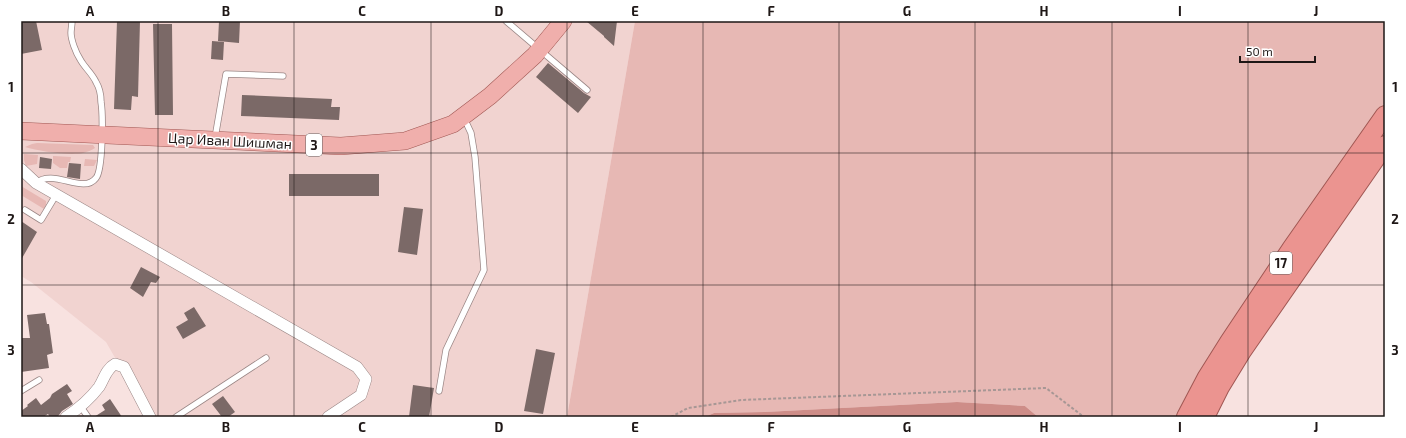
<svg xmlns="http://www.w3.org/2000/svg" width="1406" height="438" viewBox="0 0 1406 438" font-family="'Exo 2',sans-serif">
  <rect width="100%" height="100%" fill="#f8e2e0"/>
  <path fill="#f1d3d0" d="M21 21H635L567 417H149L106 342 31 282 21 276Z"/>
  <path fill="#e7b8b4" d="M635 21H1385V102L1373 123 1182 417H1038L1025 406 957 402 765 412 714 413 705 417H567Z
    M37 143 93 145 95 148C92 150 87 152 83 153 69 156 39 151 25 147L32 144Z
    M24 154 38 155 37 164 26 166 24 160Z
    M53 156 71 157 70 162H68L67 168H60L53 163Z
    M85 159 97 160 94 166H84Z
    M21 186 46 201V205L44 209 21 195Z"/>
  <path fill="#ce8d88" d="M957 402 1025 406 1038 417H705L714 413 765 412Z"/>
  <path fill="#7b6967" d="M21 21H36L42 50 21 54Z
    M117 21H140L138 97 132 96 131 110 114 109Z
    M219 21H240L239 43 218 41Z
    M586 21H617L614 46 604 37V36Z
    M153 24H172L173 115H155Z
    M212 41 224 42 223 60 211 59Z
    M548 63 584 93 591 97 578 113 536 77Z
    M242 95 332 99 331 107H340L339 120 241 116Z
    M40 157 52 159 51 169 39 168Z
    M69 163 81 164 80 179 67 177Z
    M289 174H379V196H289Z
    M404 207 423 209 417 255 398 252Z
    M21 221 37 232 21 260Z
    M141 267 160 277 156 283 151 282 143 297 130 288Z
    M194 307 206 326 183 339 176 327 188 320 184 313Z
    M45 313 47 324H49L53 353 47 355 49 368 21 372V338H30L27 315Z
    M536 349 555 353 543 414 524 411Z
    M67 384 72 391 67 394 73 404 62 411 59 415 57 417H50L48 414 43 417H21V411L28 406 27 405 36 398 41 405 50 398 52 394Z
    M413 385 434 388 429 417H409Z
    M223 396 235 412 228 417H222L212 404Z
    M110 399 122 417H94L105 410 102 405Z"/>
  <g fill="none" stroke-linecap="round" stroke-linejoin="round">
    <g stroke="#9a8685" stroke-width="7">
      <path id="service" d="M506 21 587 90
        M215 138 226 74 283 76
        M36 183C54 168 83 195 96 178 103 170 103 114 101 102 101 96 99 87 96 82 92 73 84 67 80 59 76 53 71 40 71 33 71 29 72 25 72 21
        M25 210 41 220 56 195
        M21 391 39 380
        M439 391 446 350 484 270 475 157 471 133 464 118
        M81 407 88 417
        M176 417 266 358"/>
    </g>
    <g stroke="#9a8685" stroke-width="12">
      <path id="minor" d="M21 169 36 183 357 367 366 379 361 395 328 417
        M66 417C78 409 90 399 99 387 104 379 106 369 115 364L124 367 150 417"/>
    </g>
    <g stroke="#a05753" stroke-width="18">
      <path id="primary" d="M21 131 341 146 405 141 453 124 490 96 535 55 563 21"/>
    </g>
    <g stroke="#a05753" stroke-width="20">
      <path id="trunk" d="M1186 417 1207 377 1229 342 1291 249 1385 115
        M1205 417 1220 387 1242 351 1385 145"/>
    </g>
    <path stroke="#a79795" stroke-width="2" stroke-dasharray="3 2" stroke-linecap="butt" d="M671 417 688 408 741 400 1046 388 1084 417"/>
    <use href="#service" stroke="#fff" stroke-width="5.5"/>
    <use href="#minor" stroke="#fff" stroke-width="11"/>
    <use href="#primary" stroke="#f0afac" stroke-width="17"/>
    <use href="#trunk" stroke="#eb9490" stroke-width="18"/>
  </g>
  <path fill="none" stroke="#1e1716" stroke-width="1" stroke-opacity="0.55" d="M158 21V417M294 21V417M431 21V417M567 21V417M703 21V417M839 21V417M975 21V417M1112 21V417M1248 21V417M21 153H1385M21 285H1385"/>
  <g text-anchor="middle" stroke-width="3" stroke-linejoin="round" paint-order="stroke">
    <g fill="#fff" stroke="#625d5c" stroke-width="1">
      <rect x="306" y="134" width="16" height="22" rx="3"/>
      <rect x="1270" y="252" width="22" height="22" rx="3"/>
    </g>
    <g font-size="13" font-weight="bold" fill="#1e1716">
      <text x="314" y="150">3</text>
      <text x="1281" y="268">17</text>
    </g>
    <g font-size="14" fill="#1e1716" stroke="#fff">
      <text transform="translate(230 141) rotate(3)" y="5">Цар Иван Шишман</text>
    </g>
  </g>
  <rect width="1406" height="438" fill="none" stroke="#ffffff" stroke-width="44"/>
  <path d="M1240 56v6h75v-6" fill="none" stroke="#1e1716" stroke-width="2"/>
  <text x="1246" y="56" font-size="12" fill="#1e1716" stroke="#ffffff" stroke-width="3" paint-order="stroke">50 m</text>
  <rect x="22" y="22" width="1362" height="394" fill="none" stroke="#1e1716" stroke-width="1.5"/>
  <g font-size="13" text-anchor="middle" font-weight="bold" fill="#1e1716">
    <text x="90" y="16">A</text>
    <text x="226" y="16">B</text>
    <text x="362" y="16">C</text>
    <text x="499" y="16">D</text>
    <text x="635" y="16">E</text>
    <text x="771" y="16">F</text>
    <text x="907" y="16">G</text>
    <text x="1044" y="16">H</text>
    <text x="1180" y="16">I</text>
    <text x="1316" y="16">J</text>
    <text x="11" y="92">1</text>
    <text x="1395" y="92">1</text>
    <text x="11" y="224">2</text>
    <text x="1395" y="224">2</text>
    <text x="11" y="355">3</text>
    <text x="1395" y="355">3</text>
    <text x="90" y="432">A</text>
    <text x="226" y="432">B</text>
    <text x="362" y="432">C</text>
    <text x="499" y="432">D</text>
    <text x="635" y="432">E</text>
    <text x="771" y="432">F</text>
    <text x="907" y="432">G</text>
    <text x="1044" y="432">H</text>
    <text x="1180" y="432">I</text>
    <text x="1316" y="432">J</text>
  </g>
</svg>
